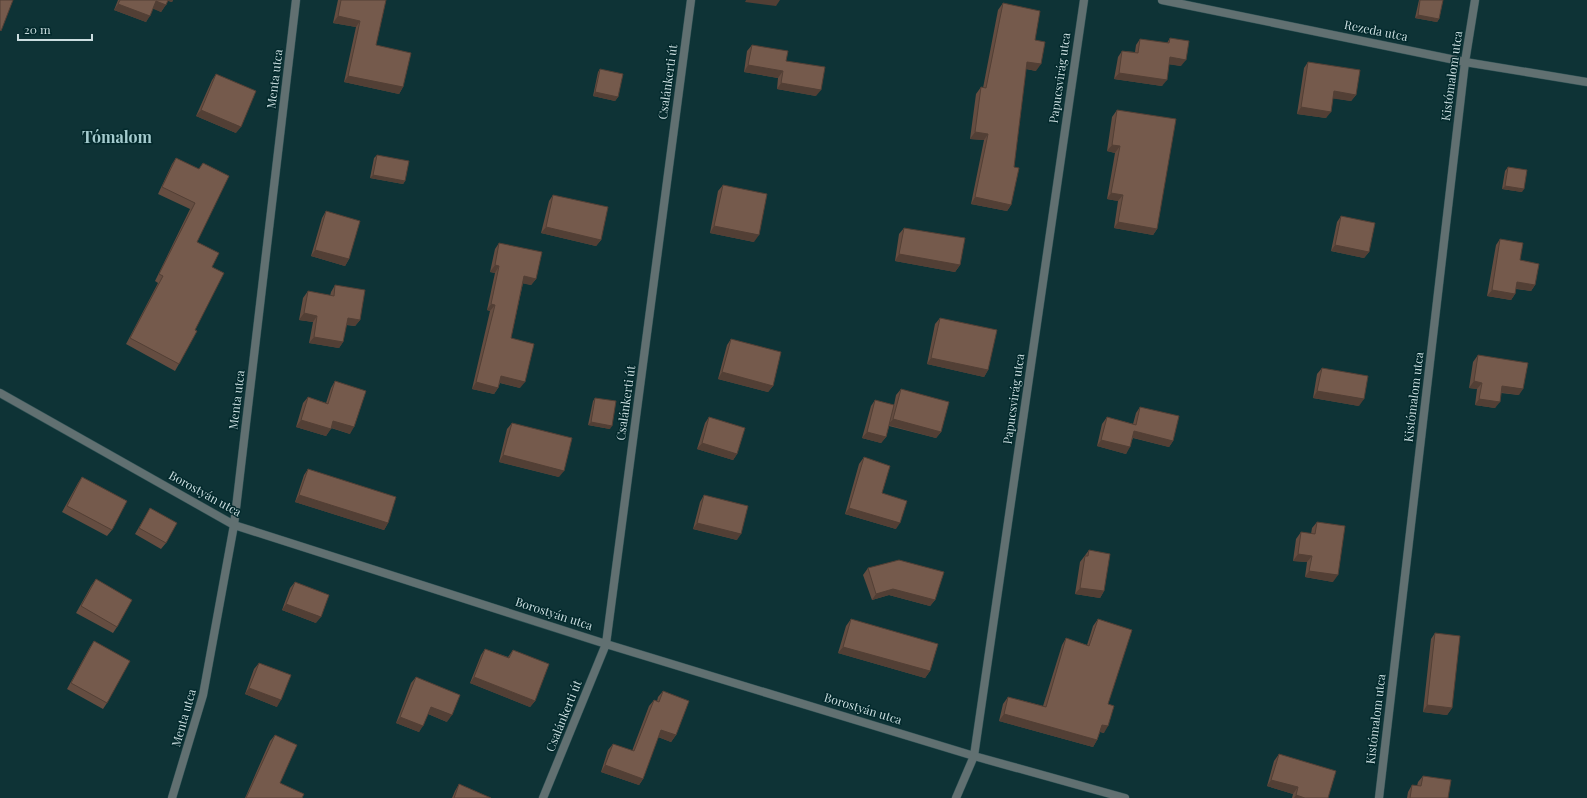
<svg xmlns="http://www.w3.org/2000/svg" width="1587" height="798" viewBox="0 0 1587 798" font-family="'Playfair Display',serif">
  <rect width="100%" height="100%" fill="#0e3336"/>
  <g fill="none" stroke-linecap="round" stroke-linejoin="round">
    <g stroke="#305255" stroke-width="9">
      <path id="street" d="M1162 0 1465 62 1587 82
        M0 393 234 525 606 644 974 756 1125 798
        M172 798 203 695 234 525 296 0
        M543 798 606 644 691 0
        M956 798 974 756 1084 0
        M1379 798 1465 62 1475 0"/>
    </g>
    <use href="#street" stroke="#617071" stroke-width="8"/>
  </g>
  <path fill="#654d41" d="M118 0H173L172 2 168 1 161 12 153 8 146 22 114 10Z
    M338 0H386L376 45 403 87 399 94 344 82 356 27 333 23Z
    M1419 0H1443L1439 19 1437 22 1415 18Z
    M1003 3 1035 40 1036 71 1026 69 1014 167 1011 205 1007 211 971 204 984 140 970 139 976 94 981 87 983 88 998 10Z
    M1170 38 1181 66 1169 64 1162 86 1114 79 1118 57 1122 51 1135 52 1136 45 1140 39 1167 43Z
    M752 45 786 61 816 96 777 89 778 78 744 72 747 51Z
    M1308 62 1356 95 1351 101 1333 98 1326 118 1297 114 1304 68Z
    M600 69 618 97 615 101 593 96 598 72Z
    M216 74 236 133 196 116 212 80Z
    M1117 110 1157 229 1153 235 1114 228 1118 201 1107 199 1115 153 1107 151 1112 117Z
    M377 155 405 181 403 184 370 178 374 158Z
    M176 158 199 169 203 163 197 242 212 267 195 330 179 364 175 371 126 344 158 283 155 281 190 209 158 194 172 164Z
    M1508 167 1522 192 1502 189 1505 171Z
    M723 185 754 242 710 233 718 191Z
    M553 195 601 240 596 246 541 233 549 201Z
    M326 211 349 259 345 266 311 256 322 218Z
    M1341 216 1369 252 1364 258 1331 251 1337 222Z
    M904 228 960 265 955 272 895 261 899 234Z
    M1500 239 1520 260 1535 285 1531 291 1516 289 1515 294 1511 300 1487 296 1496 245Z
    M499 243 536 279 531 285 523 283 511 338 520 388 500 383 498 388 494 394 472 389 490 311 487 310 495 273 490 272 495 249Z
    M335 285 360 320 355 326 346 325 343 342 339 348 309 343 313 322 299 320 303 298 308 291 330 296 331 292Z
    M940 318 988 370 984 377 927 364 935 324Z
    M731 339 773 386 768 392 718 379 727 345Z
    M1478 355 1519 395 1501 393 1495 408 1475 405 1477 389 1469 388 1473 362Z
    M1322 368 1359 406 1313 398 1317 374Z
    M335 381 350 434 331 428 326 436 296 427 303 403 308 397 326 403 331 388Z
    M901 389 941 432 936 438 889 426 886 437 881 443 862 438 871 406 875 400 894 405 896 395Z
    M595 398 610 429 588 425 593 401Z
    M1140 407 1173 441 1169 447 1133 438 1126 454 1097 446 1102 424 1107 417 1133 424 1136 413Z
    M709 417 737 454 733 460 697 449 705 423Z
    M512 423 559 477 499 462 507 429Z
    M864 457 882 493 896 529 845 514 859 464Z
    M308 469 388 523 384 530 295 502 304 475Z
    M82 477 112 530 107 536 62 512 78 483Z
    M704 495 737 540 693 529 700 502Z
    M150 508 166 543 161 549 135 534 146 515Z
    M1317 522 1333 582 1305 577 1307 562 1293 561 1296 539 1301 532 1311 534 1312 528Z
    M1089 550 1104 591 1100 598 1075 594 1080 562Z
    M868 568 935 600 930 606 889 595 872 600 863 575Z
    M96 579 117 627 113 633 76 613 91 586Z
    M295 582 316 623 282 610 290 588Z
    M851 619 930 671 925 678 838 653 846 626Z
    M1098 619 1104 733 1100 732 1097 740 1093 747 999 721 1003 704 1008 697 1043 706 1062 645 1066 638 1087 645 1093 626Z
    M1435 633 1452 708 1447 715 1423 712 1431 639Z
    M94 641 107 703 103 709 67 689 90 647Z
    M485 649 508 657 513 650 535 701 530 707 470 683 481 655Z
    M259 663 277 707 245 694 254 669Z
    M416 677 447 722 428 714 419 732 396 723 411 683Z
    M663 691 676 735 671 742 658 737 643 779 639 785 601 772 608 750 613 744 632 751 649 706 654 700 657 701 658 697Z
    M275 735 280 783 302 798H245L270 741Z
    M1279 754 1328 798H1292L1293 794 1267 786 1274 761Z
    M1423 776 1448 798H1407L1408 792 1412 785 1417 786 1418 782Z
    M459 784 491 798H452L455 791Z"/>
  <path fill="#523f35" d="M166 0H173L172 2Z
    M746 0H780L776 6 745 2Z
    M156 1 166 5 161 12 151 8Z
    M118 4 150 16 146 22 114 10Z
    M1418 15 1439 19 1437 22 1415 18Z
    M338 16 360 21 356 27 333 23Z
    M1170 57 1186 60 1181 66 1166 64Z
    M1027 62 1041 64 1036 71 1022 68Z
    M748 65 783 71 778 78 744 72Z
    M1119 73 1167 80 1162 86 1114 79Z
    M348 76 403 87 399 94 344 82Z
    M781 83 821 90 816 96 777 89Z
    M1334 91 1356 95 1351 101 1329 98Z
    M595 92 618 97 615 101 593 96Z
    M1301 107 1331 112 1326 118 1297 114Z
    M201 110 241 127 236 133 196 116Z
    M975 132 988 134 984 140 970 139Z
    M1112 145 1120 146 1115 153 1107 151Z
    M373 175 405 181 403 184 370 178Z
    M1505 186 1524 189 1522 192 1502 189Z
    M1111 193 1123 195 1118 201 1107 199Z
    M975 197 1011 205 1007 211 971 204Z
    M1118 222 1157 229 1153 235 1114 228Z
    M714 226 759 235 754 242 710 233Z
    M546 227 601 240 596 246 541 233Z
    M1335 245 1369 252 1364 258 1331 251Z
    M315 250 349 259 345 266 311 256Z
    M899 254 960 265 955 272 895 261Z
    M495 265 499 266 495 273 490 272Z
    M524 276 536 279 531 285 520 283Z
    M1517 282 1535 285 1531 291 1513 288Z
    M1492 290 1515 294 1511 300 1487 296Z
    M491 304 495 305 490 311 487 310Z
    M304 313 317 316 313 322 299 320Z
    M348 318 360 320 355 326 343 324Z
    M314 337 343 342 339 348 309 343Z
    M931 358 988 370 984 377 927 364Z
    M722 372 773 386 768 392 718 379Z
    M501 376 525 382 520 388 497 382Z
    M1474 381 1482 383 1477 389 1469 388Z
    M476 382 498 388 494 394 472 389Z
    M1502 386 1523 389 1519 395 1498 392Z
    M1317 391 1364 399 1359 406 1313 398Z
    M1479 399 1500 402 1495 408 1475 405Z
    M893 419 941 432 936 438 888 425Z
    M301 420 331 429 326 436 296 427Z
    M333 421 354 427 350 434 329 427Z
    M591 422 612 426 610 429 588 425Z
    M1134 431 1173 441 1169 447 1130 437Z
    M867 432 886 437 881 443 862 438Z
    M1101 440 1130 447 1126 454 1097 446Z
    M702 443 737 454 733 460 697 449Z
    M503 455 564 471 559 477 499 462Z
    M299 495 388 523 384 530 295 502Z
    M849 508 900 523 896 529 845 514Z
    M697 523 741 534 737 540 693 529Z
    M1298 554 1312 556 1307 562 1293 561Z
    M1309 571 1338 575 1333 582 1305 577Z
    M1080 588 1104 591 1100 598 1075 594Z
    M893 589 935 600 930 606 889 595 872 600 876 594Z
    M286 604 321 617 316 623 282 610Z
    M843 647 930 671 925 678 838 653Z
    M474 677 535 701 530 707 470 683Z
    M249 688 281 700 277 707 245 694Z
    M1427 705 1452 708 1447 715 1423 712Z
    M431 707 452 715 447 722 426 713Z
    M1004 714 1097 740 1093 747 999 721Z
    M400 717 423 726 419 732 396 723Z
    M1102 725 1108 726 1104 733 1097 731Z
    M661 730 676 735 671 742 656 736Z
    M605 765 643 779 639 785 601 772Z
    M1271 780 1298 787 1293 794 1267 786Z
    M1296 795 1305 798H1294Z"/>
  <path fill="#755a4c" stroke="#523f35" d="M0 0H13L1 31 0 30Z
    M120 0H168L166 5 156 1 150 16 118 4Z
    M341 0H386L376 45 411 53 403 87 348 76 360 21 338 16Z
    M1420 0H1443L1439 19 1418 15Z
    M1003 3 1040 11 1035 40 1045 42 1041 64 1027 62 1014 167 1019 168 1011 205 975 197 988 134 975 132 981 87 986 88Z
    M1170 38 1189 41 1186 60 1170 57 1167 80 1119 73 1122 51 1138 53 1140 39 1169 43Z
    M752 45 788 51 786 61 825 67 821 90 781 83 783 71 748 65Z
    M1308 62 1360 70 1356 95 1334 91 1331 112 1301 107Z
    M600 69 623 74 618 97 595 92Z
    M216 74 256 91 241 127 201 110Z
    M1117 110 1176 119 1157 229 1118 222 1123 195 1111 193 1120 146 1112 145Z
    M377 155 409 161 405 181 373 175Z
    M176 158 199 169 203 163 229 176 197 242 219 253 212 267 224 273 195 330 197 331 179 364 130 338 163 276 159 274 195 203 162 187Z
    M1508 167 1527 170 1524 189 1505 186Z
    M723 185 767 194 759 235 714 226Z
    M553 195 608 207 601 240 546 227Z
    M326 211 360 221 349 259 315 250Z
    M1341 216 1375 223 1369 252 1335 245Z
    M904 228 965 238 960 265 899 254Z
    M1500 239 1523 243 1520 260 1539 264 1535 285 1517 282 1515 294 1492 290Z
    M499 243 542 252 536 279 524 276 511 338 534 344 525 382 501 376 498 388 476 382 495 305 491 304 499 266 495 265Z
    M335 285 365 290 360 320 348 318 343 342 314 337 317 316 304 313 308 291 334 296Z
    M940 318 997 330 988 370 931 358Z
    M731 339 781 352 773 386 722 372Z
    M1478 355 1528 363 1523 389 1502 386 1500 402 1479 399 1482 383 1474 381Z
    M1322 368 1368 376 1364 399 1317 391Z
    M335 381 366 391 354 427 333 421 331 429 301 420 308 397 328 404Z
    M901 389 949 402 941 432 893 419Z
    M595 398 616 401 612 426 591 422Z
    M875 400 894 405 886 437 867 432Z
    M1140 407 1179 416 1173 441 1134 431 1130 447 1101 440 1107 417 1136 425Z
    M709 417 745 428 737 454 702 443Z
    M512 423 572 438 564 471 503 455Z
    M864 457 890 466 882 493 907 501 900 523 849 508Z
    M308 469 396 497 388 523 299 495Z
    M82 477 127 501 112 530 67 506Z
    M704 495 748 506 741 534 697 523Z
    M150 508 177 523 166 543 139 528Z
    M1317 522 1345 526 1338 575 1309 571 1312 556 1298 554 1301 532 1315 534Z
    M1089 550 1110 554 1104 591 1080 588 1085 556H1088Z
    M899 560 944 572 935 600 893 589 876 594 868 568Z
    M96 579 132 600 117 627 81 606Z
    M295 582 329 595 321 617 286 604Z
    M851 619 938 644 930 671 843 647Z
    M1098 619 1132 630 1108 704 1114 706 1108 726 1102 725 1097 740 1004 714 1008 697 1046 707 1066 638 1089 646Z
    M1435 633 1460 636 1452 708 1427 705Z
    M94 641 130 661 107 703 71 683Z
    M485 649 509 658 513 650 549 664 535 701 474 677Z
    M259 663 291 675 281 700 249 688Z
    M416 677 460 695 452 715 431 707 423 726 400 717Z
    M663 691 689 701 676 735 661 730 643 779 605 765 613 744 634 751 654 700 659 702Z
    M275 735 297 745 280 783 304 794 302 798H246Z
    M1279 754 1336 771 1328 798H1305L1296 795 1298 787 1271 780Z
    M1423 776 1451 780 1448 798H1410L1412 785 1421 786Z
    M459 784 491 798H454Z"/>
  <g text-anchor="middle" stroke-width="3" stroke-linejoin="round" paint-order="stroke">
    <g font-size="12" fill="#cbdee0" stroke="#03292c">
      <text transform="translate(1376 31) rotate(11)" y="4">Rezeda utca</text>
      <text transform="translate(1452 76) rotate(-82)" y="4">Kistómalom utca</text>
      <text transform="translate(1060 78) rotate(-82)" y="4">Papucsvirág utca</text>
      <text transform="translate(275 79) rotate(-83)" y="4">Menta utca</text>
      <text transform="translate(668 82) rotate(-82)" y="4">Csalánkerti út</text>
      <text transform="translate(1414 397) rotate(-83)" y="4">Kistómalom utca</text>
      <text transform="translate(1014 399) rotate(-82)" y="4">Papucsvirág utca</text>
      <text transform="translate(237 400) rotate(-83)" y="4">Menta utca</text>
      <text transform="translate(626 403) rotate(-82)" y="4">Csalánkerti út</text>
      <text transform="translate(205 494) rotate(29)" y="4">Borostyán utca</text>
      <text transform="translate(554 614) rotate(18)" y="4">Borostyán utca</text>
      <text transform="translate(863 709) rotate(17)" y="4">Borostyán utca</text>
      <text transform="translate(564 716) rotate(-68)" y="4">Csalánkerti út</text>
      <text transform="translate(184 718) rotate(-74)" y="4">Menta utca</text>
      <text transform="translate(1376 719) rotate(-83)" y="4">Kistómalom utca</text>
    </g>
    <g font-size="16" font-weight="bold" fill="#a4cbce" stroke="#03292c">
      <text x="117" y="143">Tómalom</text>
    </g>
  </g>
  <path d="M18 34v6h74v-6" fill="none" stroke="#cbdee0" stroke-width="2"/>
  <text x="24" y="34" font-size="12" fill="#cbdee0" stroke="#03292c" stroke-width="3" paint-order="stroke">20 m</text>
</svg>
